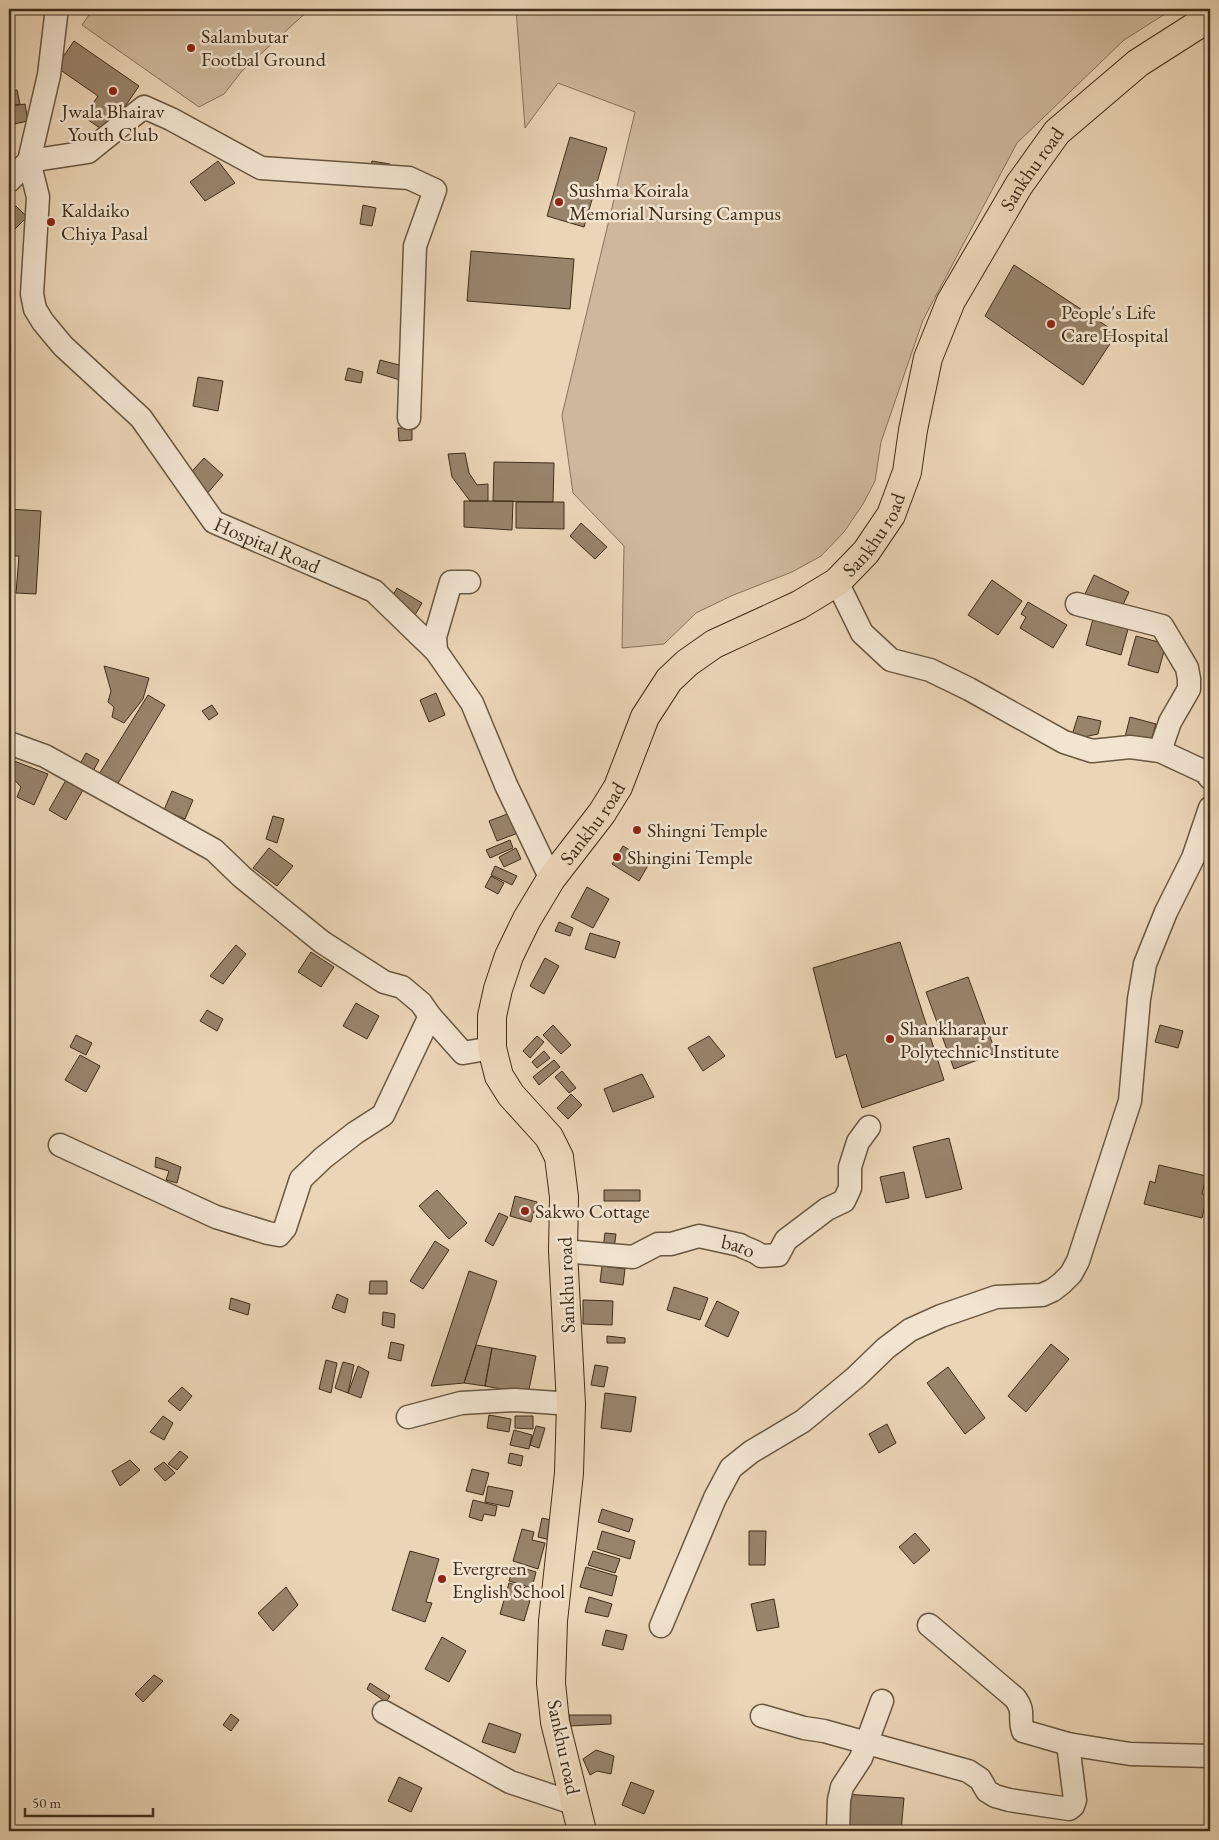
<svg xmlns="http://www.w3.org/2000/svg" width="1219" height="1840" viewBox="0 0 1219 1840" font-family="'EB Garamond',serif">
  <rect width="100%" height="100%" fill="#ebd5b7"/>
  <filter id="stains"><feTurbulence type="fractalNoise" baseFrequency=".004" numOctaves="4"/><feColorMatrix values="0 0 0 0 .2 0 0 0 0 .09 0 0 0 0 .02 0 0 0 .5 -.17"/></filter>
  <radialGradient id="worn" r=".72"><stop offset=".6" stop-color="#630" stop-opacity="0"/><stop offset="1" stop-color="#630" stop-opacity=".3"/></radialGradient>
  <path fill="#ceb89c" stroke="#86725a" d="M93 9H310L242 71 224 94 199 107 82 25Z
    M516 9H1173L1124 40 1017 143 923 320 881 442 875 481 863 504 844 532 821 556 792 572 731 596 696 613 664 644 622 648 624 546 573 493 562 415 635 112 558 83 525 128Z"/>
  <path fill="#98846b" stroke="#3e2d18" d="M9 9H18L9 15Z
    M74 41 139 86 107 133 84 117 98 96 56 67Z
    M17 90 20 104 11 106 9 91Z
    M25 104 28 121 14 124 11 106Z
    M570 137 607 148 584 227 547 216Z
    M218 161 235 183 205 201 190 182Z
    M372 161 390 164 388 176 370 174Z
    M363 205 376 208 372 226 360 224Z
    M16 206 27 217 13 231 9 226V213Z
    M471 251 574 259 570 309 467 301Z
    M1014 265 1117 333 1083 385 985 316Z
    M380 360 403 366 400 380 377 373Z
    M348 368 363 372 361 383 345 380Z
    M198 377 223 381 218 411 193 406Z
    M398 428H412V440L399 441Z
    M465 453 469 473 477 485 488 484V501H470L452 477 448 454Z
    M204 458 223 475 206 495 186 478Z
    M494 462 554 463 553 502 493 501Z
    M464 501H513L512 530 464 527Z
    M516 502H564V529L516 528Z
    M9 509 41 511 36 594 16 593 19 556H9Z
    M581 523 607 547 595 559 570 536Z
    M1094 575 1129 592 1120 611 1085 594Z
    M992 580 1022 601 998 635 968 615Z
    M397 588 422 603 415 615 390 601Z
    M1028 602 1067 625 1053 648 1020 628 1026 617 1021 614Z
    M1093 619 1128 629 1121 655 1086 645Z
    M1136 636 1166 644 1158 673 1128 665Z
    M104 666 149 678 143 699 124 723 112 717 114 707 108 702 111 691Z
    M436 693 445 715 429 722 420 700Z
    M148 695 165 705 114 790 96 779Z
    M212 705 218 714 209 720 202 711Z
    M1078 716 1101 721 1098 734 1084 737 1072 735Z
    M1130 717 1156 724 1150 744 1125 737Z
    M86 753 99 760 91 775 78 768Z
    M9 759 48 774 34 805 17 797 21 787 9 774Z
    M66 780 83 790 66 820 49 810Z
    M172 791 193 800 185 819 164 810Z
    M510 813 518 833 497 841 489 821Z
    M273 816 284 819 277 843 266 839Z
    M510 840 513 848 490 858 486 850Z
    M623 846 650 862 639 881 612 864Z
    M269 848 293 866 277 886 253 868Z
    M516 848 521 859 504 867 499 857Z
    M495 866 517 876 512 885 491 875Z
    M491 876 504 883 498 894 485 887Z
    M587 887 609 899 593 928 571 917Z
    M559 922 573 928 570 936 555 931Z
    M590 933 620 942 615 958 585 949Z
    M900 942 944 1080 862 1108 846 1054 836 1058 813 968Z
    M236 945 246 954 223 984 210 976Z
    M311 952 334 967 321 987 298 972Z
    M545 958 559 966 544 994 530 986Z
    M968 977 996 1053 954 1069 926 992Z
    M356 1003 379 1016 367 1039 343 1026Z
    M207 1010 223 1019 217 1031 200 1021Z
    M553 1025 571 1045 561 1054 543 1035Z
    M1160 1025 1183 1031 1178 1048 1155 1042Z
    M76 1035 92 1043 86 1055 70 1047Z
    M537 1036 544 1042 530 1058 523 1051Z
    M709 1036 725 1056 703 1071 688 1048Z
    M544 1051 550 1058 537 1068 532 1062Z
    M80 1055 100 1066 86 1092 65 1080Z
    M554 1060 560 1067 539 1085 533 1077Z
    M562 1071 576 1088 569 1093 555 1077Z
    M642 1074 654 1097 613 1112 604 1089Z
    M571 1094 582 1105 568 1119 557 1108Z
    M949 1138 962 1189 926 1198 913 1147Z
    M156 1157 181 1167 177 1183 166 1180 169 1171 155 1167Z
    M1159 1165 1206 1176 1202 1194 1207 1195 1202 1218 1144 1204 1150 1181 1155 1183Z
    M904 1172 909 1198 886 1203 880 1177Z
    M437 1190 467 1223 449 1239 419 1206Z
    M604 1190H640V1201H604Z
    M515 1196 537 1202 531 1222 510 1216Z
    M499 1213 508 1217 493 1246 485 1241Z
    M605 1233 616 1234 614 1249 603 1248Z
    M435 1241 449 1250 423 1289 410 1281Z
    M602 1266 625 1269 623 1285 600 1282Z
    M469 1271 497 1281 476 1345 464 1383 431 1386Z
    M370 1281H387V1294H369Z
    M674 1287 708 1298 700 1320 667 1310Z
    M337 1294 348 1299 345 1313 332 1308Z
    M231 1298 250 1304 248 1315 229 1309Z
    M583 1300 613 1301 612 1325 583 1324Z
    M717 1301 739 1312 728 1337 705 1326Z
    M383 1312 395 1314 394 1328 382 1325Z
    M607 1336 625 1338V1343H607Z
    M391 1342 404 1345 401 1361 388 1358Z
    M1051 1344 1069 1359 1026 1412 1008 1396Z
    M476 1345 492 1348 485 1386 464 1383Z
    M492 1348 536 1356 528 1394 485 1386Z
    M326 1360 337 1363 331 1393 319 1389Z
    M343 1362 354 1365 348 1393 335 1388Z
    M595 1365 608 1367 604 1387 591 1385Z
    M358 1366 369 1372 361 1398 348 1393Z
    M948 1367 985 1418 965 1434 927 1383Z
    M182 1387 192 1396 180 1411 168 1401Z
    M605 1393 636 1397 631 1432 601 1428Z
    M489 1415 511 1419 509 1432 487 1428Z
    M163 1416 173 1423 164 1440 150 1432Z
    M515 1416H533V1429L515 1428Z
    M887 1424 896 1443 879 1453 869 1434Z
    M536 1426 545 1428 539 1448 530 1445Z
    M514 1430 532 1435 529 1449 510 1445Z
    M180 1451 188 1457 177 1470 168 1464Z
    M510 1453 523 1456 521 1466 508 1463Z
    M130 1460 140 1470 120 1486 112 1471Z
    M164 1462 175 1473 165 1481 154 1469Z
    M472 1469 489 1473 483 1495 466 1491Z
    M488 1486 513 1491 509 1507 485 1502Z
    M473 1500 497 1506 495 1516 484 1514 482 1521 469 1517Z
    M602 1509 633 1519 629 1532 598 1522Z
    M542 1518 555 1521 550 1540 538 1537Z
    M522 1529 534 1532 532 1540 545 1543 538 1569 513 1561Z
    M602 1531 635 1541 630 1559 597 1549Z
    M749 1531H766L765 1565H749Z
    M915 1533 930 1550 914 1564 899 1547Z
    M410 1551 439 1559 426 1602 432 1603 425 1622 392 1610Z
    M593 1551 620 1559 615 1573 588 1565Z
    M514 1565 536 1572 532 1588 509 1581Z
    M586 1567 617 1576 612 1596 580 1587Z
    M509 1583 533 1590 524 1621 500 1614Z
    M286 1587 298 1605 273 1631 258 1613Z
    M589 1597 612 1604 608 1617 585 1612Z
    M774 1599 779 1627 757 1631 751 1604Z
    M606 1630 627 1635 623 1650 602 1645Z
    M442 1637 466 1651 449 1682 425 1669Z
    M154 1675 163 1681 143 1702 135 1694Z
    M370 1683 390 1696 386 1702 367 1689Z
    M231 1714 239 1720 231 1731 223 1725Z
    M569 1715H611V1724L570 1726Z
    M489 1723 521 1734 515 1753 482 1742Z
    M596 1750 614 1756 611 1774 597 1771 590 1775 583 1759Z
    M399 1777 422 1788 411 1812 388 1801Z
    M631 1782 654 1791 644 1814 622 1805Z
    M844 1794 904 1798 901 1831 841 1828Z"/>
  <g fill="none" stroke-linecap="round" stroke-linejoin="round">
    <g stroke="#695740" stroke-width="25">
      <g id="minor">
        <path id="s1" d="M55 9 56 16 49 75 29 161 38 197 32 294 35 309 43 322 63 346 141 418 214 522 374 591 436 651 472 703 506 785 551 879"/>
        <path d="M9 181 29 161 88 152 144 107 171 119 261 168 409 178 435 190 415 246 409 418"/>
        <path d="M837 582 862 633 891 660 930 670 969 689 1064 742 1092 751 1130 747 1160 751 1205 772 1210 778"/>
        <path d="M1077 604 1162 626 1187 668 1189 679V689L1170 722 1160 751"/>
        <path d="M436 651 435 637 451 582H469"/>
        <path d="M9 743 45 756 214 850 242 877 322 942 384 982 402 987 421 1003 430 1016 463 1053 492 1048"/>
        <path d="M60 1145 216 1217 268 1233 279 1235 285 1228 301 1179 323 1158 355 1133 383 1115 430 1016"/>
        <path id="s2" d="M563 1251 633 1257 658 1244H671L699 1236 740 1245C747 1250 755 1250 761 1256L778 1255 786 1240 827 1209 844 1201 850 1188V1167L858 1142 869 1127"/>
        <path d="M408 1417 461 1403 515 1400 571 1404"/>
        <path d="M661 1626 715 1498 731 1468 751 1452 803 1421 856 1377 886 1348 910 1330 941 1316 996 1297 1042 1295 1053 1290 1062 1283 1071 1274 1078 1261 1130 1101 1139 999 1145 964 1166 912 1193 858 1210 808"/>
        <path d="M384 1712 510 1782 576 1804"/>
        <path d="M762 1716 804 1728 824 1731 867 1743 968 1771 980 1779 987 1791 995 1796 1009 1800 1069 1809 1073 1806 1075 1800 1068 1744 1023 1731C1018 1717 1026 1713 1015 1698L929 1625"/>
        <path d="M1068 1744 1130 1754 1210 1756"/>
        <path d="M838 1831 839 1800 842 1787 861 1758 882 1701"/>
      </g>
    </g>
    <g stroke="#3e2d18" stroke-width="30">
      <g id="major">
        <path id="s3" d="M582 1831 555 1722 551 1683 553 1621 569 1473 571 1404 563 1251 564 1197 559 1157 549 1137 511 1095 499 1076 492 1048V1016L498 989 509 956 527 919 551 879 602 813 618 787 645 717 669 680 687 663 714 644 799 605 837 582 866 552 891 515 907 472 913 430 928 358 951 301 1019 185 1057 132 1138 63 1210 17"/>
      </g>
    </g>
    <use href="#minor" stroke="#f2e4d0" stroke-width="22"/>
    <use href="#major" stroke="#ebd5b7" stroke-width="28"/>
  </g>
  <g fill="#8f2418" stroke="#f2e4d0" stroke-width="2">
    <circle cx="191" cy="48" r="5"/>
    <circle cx="113" cy="91" r="5"/>
    <circle cx="559" cy="202" r="5"/>
    <circle cx="51" cy="222" r="5"/>
    <circle cx="1051" cy="324" r="5"/>
    <circle cx="637" cy="830" r="5"/>
    <circle cx="617" cy="857" r="5"/>
    <circle cx="890" cy="1039" r="5"/>
    <circle cx="525" cy="1211" r="5"/>
    <circle cx="442" cy="1579" r="5"/>
  </g>
  <g text-anchor="middle" stroke-width="5" stroke-linejoin="round" paint-order="stroke">
    <g font-size="20" fill="#3e2d18" stroke="#f2e4d0" text-anchor="start">
      <text x="201" y="43">Salambutar<tspan x="201" dy="23">Footbal Ground</tspan></text>
      <text x="113" y="118" text-anchor="middle">Jwala Bhairav<tspan x="113" dy="23">Youth Club</tspan></text>
      <text x="569" y="197">Sushma Koirala<tspan x="569" dy="23">Memorial Nursing Campus</tspan></text>
      <text x="61" y="217">Kaldaiko<tspan x="61" dy="23">Chiya Pasal</tspan></text>
      <text x="1061" y="319">People's Life<tspan x="1061" dy="23">Care Hospital</tspan></text>
      <text x="647" y="837">Shingni Temple</text>
      <text x="627" y="864">Shingini Temple</text>
      <text x="900" y="1035">Shankharapur<tspan x="900" dy="23">Polytechnic Institute</tspan></text>
      <text x="535" y="1218">Sakwo Cottage</text>
      <text x="452" y="1575">Evergreen<tspan x="452" dy="23">English School</tspan></text>
    </g>
    <g font-size="20" fill="#3e2d18" stroke="#f2e4d0">
      <text dy="7" stroke="none"><textPath href="#s3" startOffset="1885">Sankhu road</textPath></text>
      <text dy="7" stroke="none"><textPath href="#s3" startOffset="1481">Sankhu road</textPath></text>
      <text dy="7" stroke="none"><textPath href="#s1" startOffset="642">Hospital Road</textPath></text>
      <text dy="7" stroke="none"><textPath href="#s3" startOffset="1061">Sankhu road</textPath></text>
      <text dy="7" stroke="none"><textPath href="#s2" startOffset="181">bato</textPath></text>
      <text transform="translate(566 1285) rotate(-92)" y="7">Sankhu road</text>
      <text transform="translate(564 1747) rotate(78)" y="7">Sankhu road</text>
    </g>
  </g>
  <rect width="1219" height="1840" fill="none" stroke="#ebd5b7" stroke-width="30"/>
  <rect x="10" y="10" width="1199" height="1820" fill="none" stroke="#3e2d18" stroke-width="2.5"/>
  <rect x="15" y="15" width="1189" height="1810" fill="none" stroke="#3e2d18"/>
  <path d="M25 1808v8h128v-8" fill="none" stroke="#3e2d18" stroke-width="2.5"/>
  <text x="32" y="1808" font-size="15" fill="#3e2d18" stroke="#f2e4d0" stroke-width="4" paint-order="stroke">50 m</text>
  <rect width="100%" height="100%" filter="url(#stains)"/>
  <rect width="100%" height="100%" fill="url(#worn)"/>
</svg>
